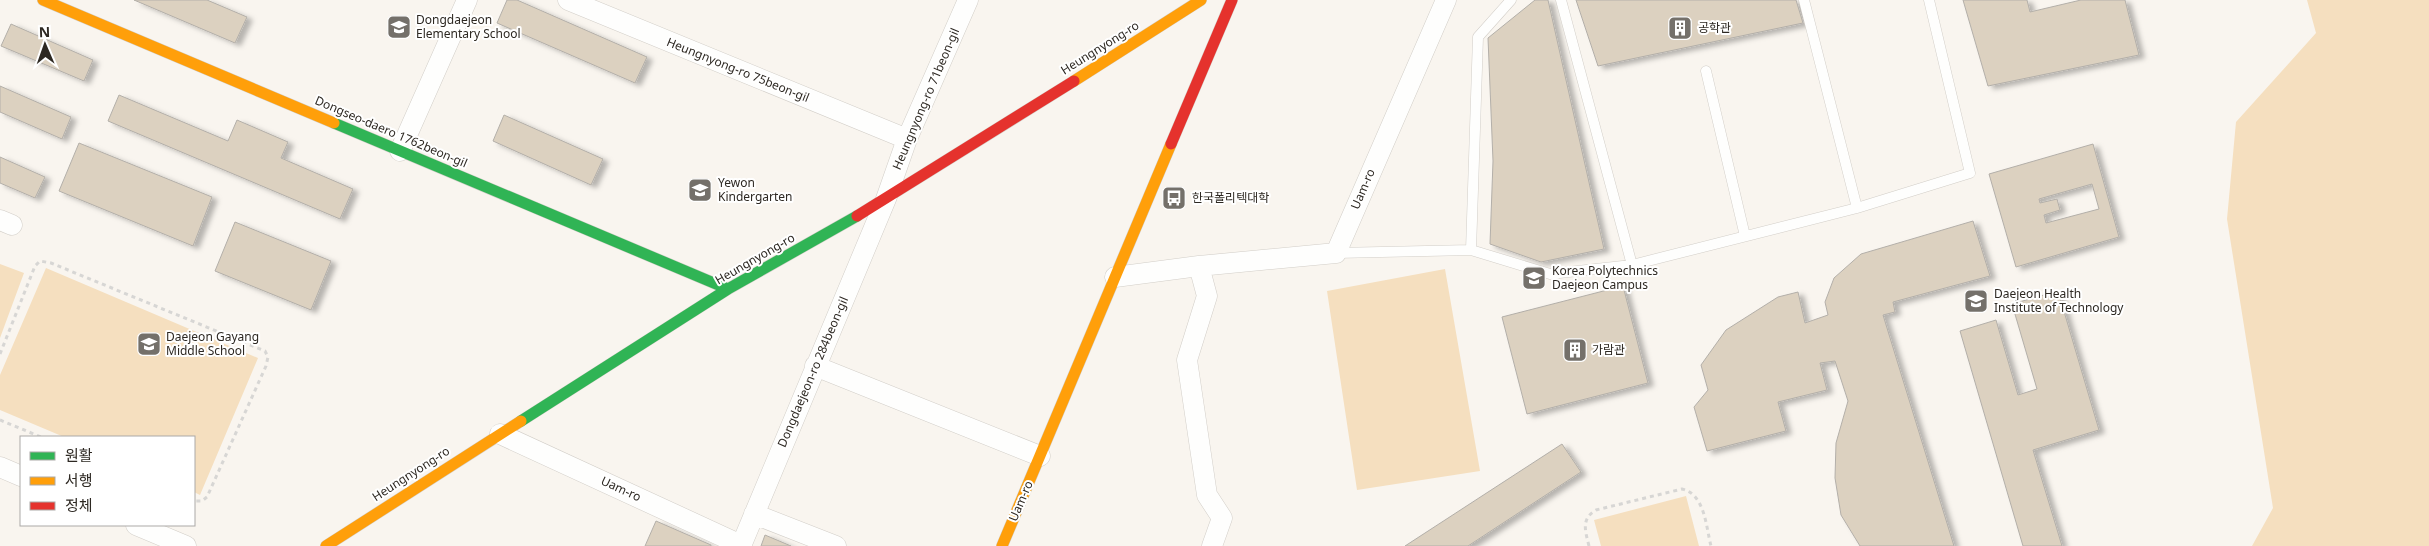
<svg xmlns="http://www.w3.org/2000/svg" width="2429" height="546" viewBox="0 0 2429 546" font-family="'Noto Sans','Noto Sans KR',sans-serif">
  <defs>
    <filter id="shadow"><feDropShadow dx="5.5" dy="3" stdDeviation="2.5" flood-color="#0004"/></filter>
  </defs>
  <rect width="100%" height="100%" fill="#f9f5ef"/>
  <path fill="#f5dfbf" d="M2307 0H2429V546H2252L2273 508 2227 219 2236 122 2316 33Z
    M0 264 24 273 0 338Z
    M46 268 258 358 200 495 194 492V437H64L0 410V375Z
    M1445 269 1480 471 1357 490 1327 291Z
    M1686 496 1699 546H1601L1594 520Z"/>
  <path fill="#dcd1c0" stroke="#b3afa9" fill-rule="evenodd" filter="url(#shadow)" d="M134 0H207L247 17 235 43Z
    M507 0H517L647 57 635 83 497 23Z
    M1535 0H1548L1604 249 1541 262 1490 244 1493 161 1488 38Z
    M1576 0H1796L1803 23 1598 66Z
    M1963 0H2027L2030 12 2081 0H2125L2139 55 1988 86Z
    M11 24 93 60 84 81 1 46Z
    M0 86 71 117 62 139 0 112Z
    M119 95 228 141 237 120 288 142 281 158 353 189 340 219 108 121Z
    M504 115 603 159 591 185 493 141Z
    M79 143 212 197 193 246 59 191Z
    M2093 144 2119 237 2016 267 1989 174ZM2092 184 2099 209 2046 223 2044 215 2060 210 2057 199 2040 203 2039 199Z
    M0 157 45 177 35 198 0 183Z
    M1973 221 1990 276 1893 302 1895 312 1883 315 1954 546H1860L1841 515 1835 478 1836 443 1848 401 1835 361 1820 363 1827 390 1778 402 1786 431 1707 451 1694 407 1708 390 1701 365 1726 330 1778 297 1798 292 1805 323 1828 315 1825 302 1834 278 1861 254Z
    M235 222 331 261 311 310 215 271Z
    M1623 286 1648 383 1527 414 1502 317Z
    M2058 291 2099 430 2033 450 2062 546H2023L1960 331 1996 320 2018 395 2037 389 2012 304Z
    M1562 444 1581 472 1468 546H1405Z
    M656 521 711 545V546H645Z
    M765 535 791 546H761Z"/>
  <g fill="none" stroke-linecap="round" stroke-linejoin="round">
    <g stroke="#d2cec8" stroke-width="11">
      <path id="lane" d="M1561 0 1632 265
        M1804 0 1857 208
        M1706 71 1745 236
        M1471 250 1478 37 1511 0
        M1336 253 1471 250 1550 274 1632 265 1857 208 1970 173 1929 0"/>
    </g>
    <g stroke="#d2cec8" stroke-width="21">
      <path id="street" d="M568 0 907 139
        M400 151 467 0
        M0 220 12 225
        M1199 266 1207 296 1187 360 1207 495 1222 518 1212 546
        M1115 277 1199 266 1336 253 1446 0
        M815 366 1040 456
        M500 434 741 545
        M0 467 21 476
        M754 514 836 546
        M136 525 186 546
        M741 546 886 199 907 139 968 0"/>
    </g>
    <g stroke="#d2cec8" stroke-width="12">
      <path id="fast" d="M334 123 728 289
        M521 421 728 289 857 216"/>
    </g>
    <g stroke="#d2cec8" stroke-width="12">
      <path id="slow" d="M43 0 334 123
        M1074 81 1201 0
        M326 546 521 421
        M1002 546 1171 144"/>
    </g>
    <g stroke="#d2cec8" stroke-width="12">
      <path id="jam" d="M1171 144 1232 0
        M857 216 1074 81"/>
    </g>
    <path stroke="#d7d6d4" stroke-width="3" stroke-dasharray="4 4" stroke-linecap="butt" d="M0 354 35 266 40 261 51 263 265 351 268 357 266 366 207 497 202 501H194
      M0 420 41 437
      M1589 546C1585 530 1581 519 1596 510L1682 489C1705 494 1706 527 1711 546"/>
    <use href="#lane" stroke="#fefefd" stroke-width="10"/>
    <use href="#street" stroke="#fefefd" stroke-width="20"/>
    <use href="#fast" stroke="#30b455" stroke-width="11"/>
    <use href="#slow" stroke="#ff9f0a" stroke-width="11"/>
    <use href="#jam" stroke="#e5322d" stroke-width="11"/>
  </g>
  <defs>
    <g id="school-square" transform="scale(1.25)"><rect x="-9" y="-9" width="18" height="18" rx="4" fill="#74706a" stroke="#fff"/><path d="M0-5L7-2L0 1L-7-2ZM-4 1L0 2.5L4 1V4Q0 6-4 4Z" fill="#fff"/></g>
    <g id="building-square" transform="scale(1.25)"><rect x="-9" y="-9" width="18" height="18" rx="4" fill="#74706a" stroke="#fff"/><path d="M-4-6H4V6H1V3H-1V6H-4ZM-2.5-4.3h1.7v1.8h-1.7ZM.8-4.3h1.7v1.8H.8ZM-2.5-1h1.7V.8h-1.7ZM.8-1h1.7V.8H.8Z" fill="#fff"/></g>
    <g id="bus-square" transform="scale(1.25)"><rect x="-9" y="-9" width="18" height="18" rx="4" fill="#74706a" stroke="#fff"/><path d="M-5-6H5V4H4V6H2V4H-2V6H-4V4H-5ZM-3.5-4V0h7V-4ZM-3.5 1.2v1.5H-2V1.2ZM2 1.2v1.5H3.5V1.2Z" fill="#fff"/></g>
    <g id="university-square" transform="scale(1.25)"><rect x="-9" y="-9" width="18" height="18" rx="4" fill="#74706a" stroke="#fff"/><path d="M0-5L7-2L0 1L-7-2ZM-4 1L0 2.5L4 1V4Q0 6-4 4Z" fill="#fff"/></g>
  </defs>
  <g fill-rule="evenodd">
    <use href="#school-square" x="399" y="27"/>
    <use href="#building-square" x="1680" y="28"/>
    <use href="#school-square" x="700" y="190"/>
    <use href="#bus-square" x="1174" y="198"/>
    <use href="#school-square" x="1534" y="278"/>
    <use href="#university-square" x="1976" y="301"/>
    <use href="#school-square" x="149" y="344"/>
    <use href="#building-square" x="1575" y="350"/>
  </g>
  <g text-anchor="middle" stroke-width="4" stroke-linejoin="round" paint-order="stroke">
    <g font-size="12" fill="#2d2822" stroke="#fff" text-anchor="start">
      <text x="416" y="24">Dongdaejeon<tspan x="416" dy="14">Elementary School</tspan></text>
      <text x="1698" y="32">공학관</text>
      <text x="718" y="187">Yewon<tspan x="718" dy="14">Kindergarten</tspan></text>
      <text x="1192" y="202">한국폴리텍대학</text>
      <text x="1552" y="275">Korea Polytechnics<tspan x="1552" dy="14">Daejeon Campus</tspan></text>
      <text x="1994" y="298">Daejeon Health<tspan x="1994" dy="14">Institute of Technology</tspan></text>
      <text x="166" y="341">Daejeon Gayang<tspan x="166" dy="14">Middle School</tspan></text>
      <text x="1592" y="354">가람관</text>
    </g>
    <g font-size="12" fill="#2d2822" stroke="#fff">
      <text transform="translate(1100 48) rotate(-32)" y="4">Heungnyong-ro</text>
      <text transform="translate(738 70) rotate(22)" y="4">Heungnyong-ro 75beon-gil</text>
      <text transform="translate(926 99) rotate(-67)" y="4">Heungnyong-ro 71beon-gil</text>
      <text transform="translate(391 132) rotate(23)" y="4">Dongseo-daero 1762beon-gil</text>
      <text transform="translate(1363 189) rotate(-67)" y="4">Uam-ro</text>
      <text transform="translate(755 259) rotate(-30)" y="4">Heungnyong-ro</text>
      <text transform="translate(813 372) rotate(-67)" y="4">Dongdaejeon-ro 284beon-gil</text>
      <text transform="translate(411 474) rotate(-33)" y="4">Heungnyong-ro</text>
      <text transform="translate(621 489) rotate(25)" y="4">Uam-ro</text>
      <text transform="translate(1021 501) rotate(-67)" y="4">Uam-ro</text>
    </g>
  </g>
  <rect x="20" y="436" width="175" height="90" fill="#ffffff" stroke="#aba9a7"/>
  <rect x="30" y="452" width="25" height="8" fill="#30b455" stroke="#aba9a7"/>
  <text x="65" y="461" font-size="15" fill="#2d2822">원활</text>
  <rect x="30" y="477" width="25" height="8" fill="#ff9f0a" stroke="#aba9a7"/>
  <text x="65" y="486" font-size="15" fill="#2d2822">서행</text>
  <rect x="30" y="502" width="25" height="8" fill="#e5322d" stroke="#aba9a7"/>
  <text x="65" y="511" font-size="15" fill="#2d2822">정체</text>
  <g transform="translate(45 45) rotate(358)" stroke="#ffffff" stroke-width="4" paint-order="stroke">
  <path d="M0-4L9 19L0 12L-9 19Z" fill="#2d2822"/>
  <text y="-8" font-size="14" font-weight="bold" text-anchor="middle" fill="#2d2822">N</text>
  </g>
</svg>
